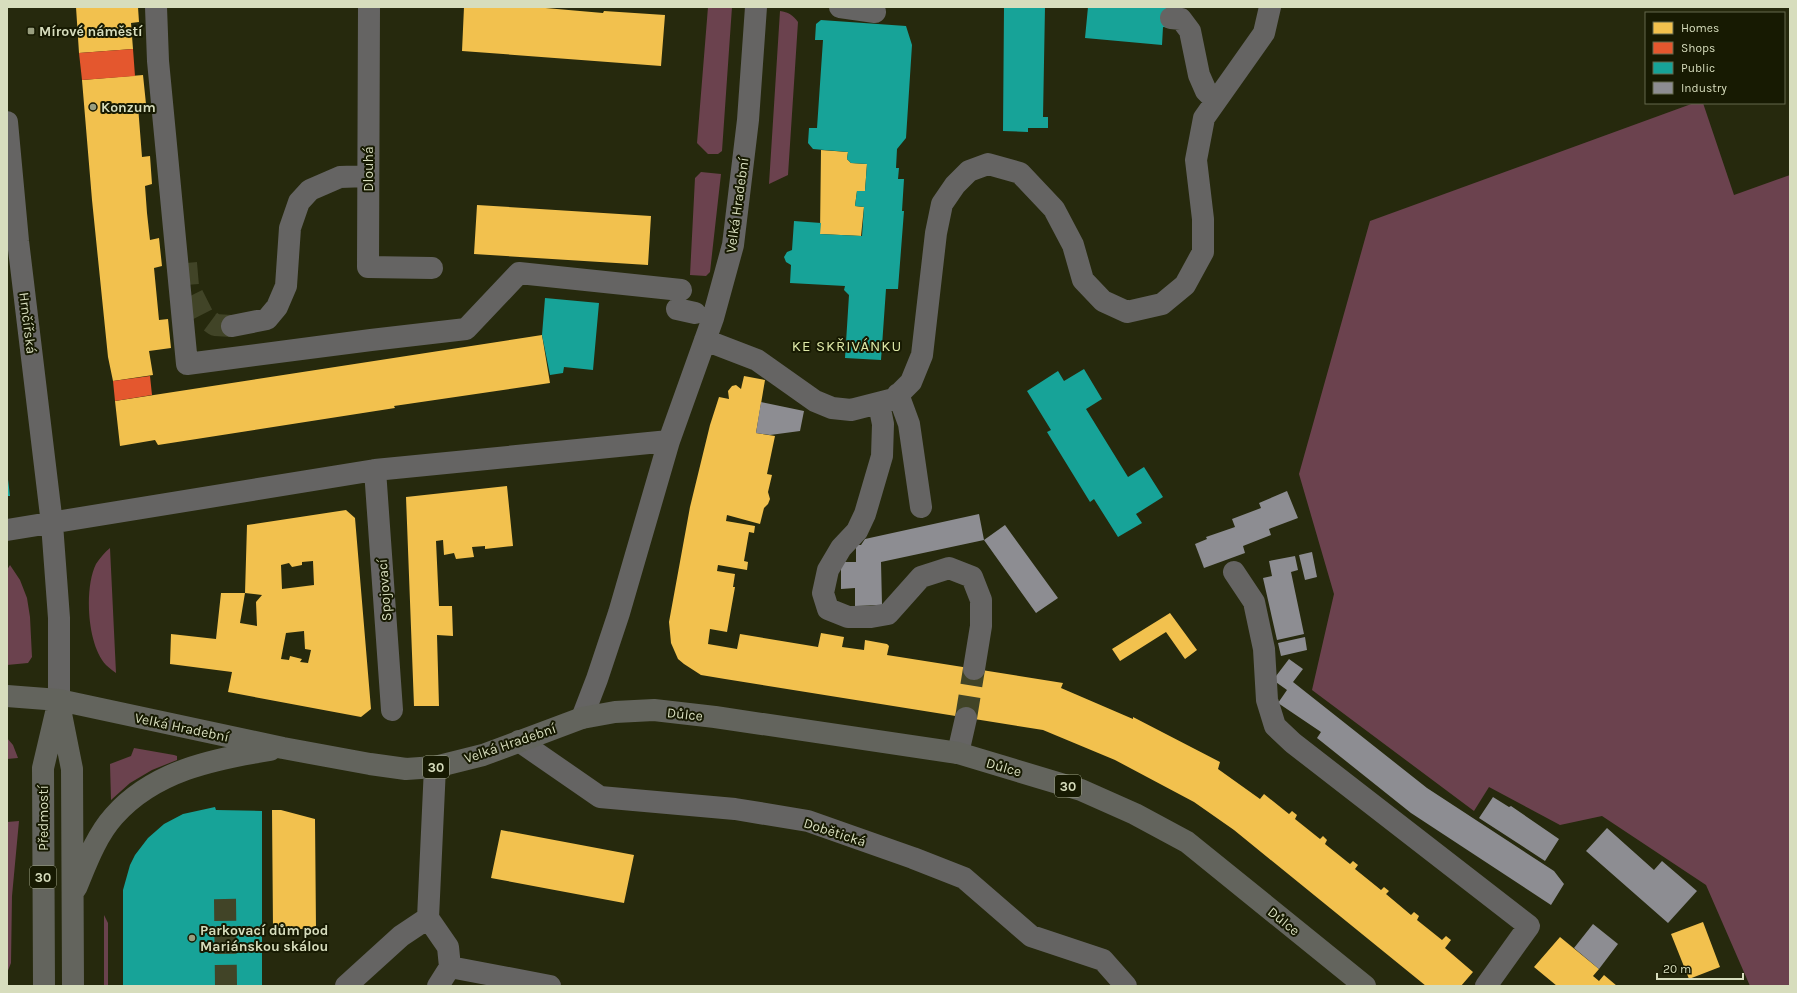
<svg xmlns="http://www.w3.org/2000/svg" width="1797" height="993" viewBox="0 0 1797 993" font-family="Karla,sans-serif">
  <rect width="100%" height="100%" fill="#26290d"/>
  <path fill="#6b424e" d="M708 7H732L722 151 718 154H708L697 143Z
    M780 11C788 12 793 15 798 22L788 175 769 184Z
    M1694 103H1703L1734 195 1790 175V986H1750L1706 885 1602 816 1560 825 1489 787 1474 811 1312 690 1334 594 1299 474 1370 221Z
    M701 172 721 174 710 272 706 276 690 275 695 178Z
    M110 548 116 673C112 670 109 668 106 665 87 645 84 588 96 564 100 558 105 552 110 548Z
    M10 565 20 580 27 598 30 617 32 657 28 663 7 665V570Z
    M7 738 13 745 18 758 7 759Z
    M134 748 174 755 177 756V760L152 770 130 783 111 800 110 764 131 756Z
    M19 821 12 896 11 963 7 973V822Z
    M104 915 108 923V986H104Z"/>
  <path fill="#f2c14e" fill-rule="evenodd" d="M76 7H138L139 22 131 23 133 49 79 53Z
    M464 7H534L603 13 604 11 665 15 661 66 462 51Z
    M143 75 146 104 138 106 142 157 150 156 152 184 145 186 147 213 150 240 159 238 162 266 154 268 159 320 168 319 171 348 149 351 153 375 113 381 108 357 92 200 82 80Z
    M821 150 848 152 847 159 851 163 867 164 865 191H857L855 206 864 207 861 236 820 234Z
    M477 205 651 216 648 265 474 254Z
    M542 335 550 383 394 406 395 408 158 445 155 440 120 446 115 401Z
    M744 376 765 380 756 433 775 436 767 474 772 475 768 492 770 499 768 504 764 508 760 524 727 515 726 521 755 526 754 533 749 532 744 561 748 562 747 570 718 565 717 571 735 574 733 587H735L727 632 710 629 708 644 737 649 740 634 818 647 821 633 844 637 842 647 864 650 865 640 887 644 889 646 887 655 1063 683 1061 688 1133 719V717L1220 762 1218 769 1260 799 1264 794 1289 814 1292 811 1297 815 1295 819 1320 839 1323 836 1327 840 1325 844 1350 864 1353 861 1358 865 1355 869 1381 890 1384 887 1389 891 1386 894 1411 915 1414 912 1419 916 1417 920 1442 940 1446 936 1451 940 1445 948 1473 972 1461 986H1426L1234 830 1194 802 1115 760 1043 730 725 679 701 675 684 664 678 659 671 643 669 622 690 507 710 425 719 397 729 399 728 391 732 386 736 385 741 389Z
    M507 486 513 546 485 549V546L472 547 474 557 456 559 454 553 444 555 443 540 436 541 439 606H452L453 636 437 635 439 706H414L406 497Z
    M346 510 355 518 371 709 361 717 228 692 232 672 170 664 171 634 216 639 221 593H245L240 623 257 626 256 602 262 595 245 593 247 525ZM313 561 314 585 282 589 281 565 289 563 292 567 302 565V562ZM304 631 305 649 311 650 308 663 300 662 302 659 290 656 289 660 281 659 286 633Z
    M1170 613 1197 650 1185 659 1166 632 1120 661 1112 649Z
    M272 810H281L315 819 316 929H273Z
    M501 830 634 855 624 903 491 878Z
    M1703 922 1720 967 1689 979 1671 934Z
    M1560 937 1599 969 1593 976 1599 981 1604 975 1617 986H1557L1534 967Z"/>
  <path fill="#e4572e" d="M133 49 135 76 82 80 79 53Z
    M150 376 152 395 115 401 113 381Z"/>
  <path fill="#17a398" d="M1004 7H1045L1043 117H1048V128H1028V132L1003 131Z
    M1088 7H1172L1170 28 1163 27 1162 45 1085 38Z
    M821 20 906 26 912 45 906 138 897 149 896 168H899L898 179H904L902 211H904L898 289H886L881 360 845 358 849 295 844 290 845 286 790 283 791 265 786 262 784 257 787 252 792 250 794 221 821 223 820 234 862 236 864 207 855 206 857 191H865L867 164 851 163 847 159 848 152 813 149 808 143 809 128H817L823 40H815L816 24Z
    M545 298 599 303 593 370 564 367 563 373 550 375 542 335Z
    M1084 369 1102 399 1086 409 1128 477 1144 467 1163 497 1136 514 1142 523 1118 537 1094 499 1090 502 1047 432 1051 430 1027 391 1058 371 1064 381Z
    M7 471 10 496H7Z
    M215 807 216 810 262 811V986H123V890L130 865 135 855 148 838 164 824 183 814Z"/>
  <path fill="#8d8d92" d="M761 402 804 411 800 431 770 435 756 433Z
    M1287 491 1298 518 1269 529 1271 535 1243 546 1245 553 1204 568 1195 544 1207 539 1206 537 1235 527 1232 519 1261 508 1259 503Z
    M979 514 984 540 881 562 882 605 855 606V588L841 589V562H856V545H861L865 539Z
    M1005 525 1058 598 1036 613 984 540Z
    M1312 552 1317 577 1305 580 1299 555Z
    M1295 556 1298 570 1291 572 1304 634 1277 640 1263 578 1272 576 1269 561Z
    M1305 637 1307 650 1281 656 1278 643Z
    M1289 659 1303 669 1293 682 1427 788 1554 871 1564 884 1551 905 1411 813 1317 738 1321 732 1278 703 1287 690 1273 680Z
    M1493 797 1509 807 1511 806 1559 839 1545 861 1479 818Z
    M1607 828 1654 870 1662 861 1697 891 1668 923 1586 851Z
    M1593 924 1618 944 1599 969 1574 948Z"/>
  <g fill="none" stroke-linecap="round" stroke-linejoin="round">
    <path stroke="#414427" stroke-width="22" stroke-dasharray="22 11" stroke-linecap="butt" d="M186 263 188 286 203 316 215 325 232 326
      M966 718 974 669
      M225 899 226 986"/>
    <path stroke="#656463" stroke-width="22" d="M156 7 158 61 187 364 371 340 466 329 519 273 681 290
      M369 7 368 267 432 268
      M840 7 875 12
      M1171 18 1181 19 1190 31 1199 75 1206 91 1216 101
      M7 122 18 241 52 524 59 618V700
      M677 309 695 313
      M232 326 267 319 277 307 286 286 290 228 299 202 310 190 340 177 368 176
      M705 340 757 360 815 401 832 408 851 410 894 399 911 382 922 355 936 233 942 204 955 185 969 171 988 164 1020 173 1054 209 1073 245 1083 280 1103 301 1127 312 1162 304 1185 285 1203 252V219L1196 160 1204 118 1264 33 1270 7
      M898 394 909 424 921 507
      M879 404 883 424 882 456 865 514 857 531 841 548 828 570 823 593 828 609 848 617H871L888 614 921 577 949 568 972 577 981 600V626L974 669
      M375 470 392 710
      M7 530 375 470 669 441
      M1234 572 1254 602 1264 649 1267 700 1275 726 1293 743 1529 926 1486 986
      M582 718 597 679 619 613 669 441 713 318 733 245 748 120 756 7
      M519 741 600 797 735 809 808 821 913 858 964 878 1031 936 1103 960 1126 986
      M958 753 966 718
      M435 767 428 918 448 947 450 967 438 986
      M450 967 550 986
      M346 986 401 936 428 918"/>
    <path stroke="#63645d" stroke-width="22" d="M7 696 59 700 283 748 370 764 406 769 435 767 483 755 582 718 615 712 654 710 715 717 958 753 1081 790 1135 814 1187 842 1365 986
      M60 709 72 769 73 986
      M76 888C86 864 96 836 114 816 154 771 213 759 270 750
      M44 986 43 768 59 700"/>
  </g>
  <g fill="#999e7f" stroke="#171a02" stroke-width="1.5">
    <rect x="27" y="27" width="8" height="8" rx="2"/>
    <circle cx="93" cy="107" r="4"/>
    <circle cx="192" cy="938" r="4"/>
  </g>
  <g text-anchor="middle" stroke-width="4" stroke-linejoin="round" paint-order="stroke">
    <g fill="#171a02" stroke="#9da285" stroke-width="1">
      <rect x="423" y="756" width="26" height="22" rx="3"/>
      <rect x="1055" y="775" width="26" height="22" rx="3"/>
      <rect x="30" y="866" width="26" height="22" rx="3"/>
    </g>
    <g font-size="13" font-weight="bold" fill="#d7ddbd">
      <text x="436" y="772">30</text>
      <text x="1068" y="791">30</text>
      <text x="43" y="882">30</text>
    </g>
    <g font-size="14" font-weight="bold" fill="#d7ddbd" stroke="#171a02" text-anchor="start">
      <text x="39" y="36">Mírové náměstí</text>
      <text x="101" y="112">Konzum</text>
      <text x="200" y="935">Parkovací dům pod<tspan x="200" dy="16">Mariánskou skálou</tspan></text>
    </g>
    <g font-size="14" fill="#d7ddbd" stroke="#171a02">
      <text transform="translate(368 169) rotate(-90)" y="5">Dlouhá</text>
      <text transform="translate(737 205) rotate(-82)" y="5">Velká Hradební</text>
      <text transform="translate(28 323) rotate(83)" y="5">Hrnčířská</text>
      <text transform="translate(384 590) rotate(-94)" y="5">Spojovací</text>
      <text transform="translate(685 714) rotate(6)" y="5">Důlce</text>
      <text transform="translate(182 727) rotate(12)" y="5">Velká Hradební</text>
      <text transform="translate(510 743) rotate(-19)" y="5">Velká Hradební</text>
      <text transform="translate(1004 767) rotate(16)" y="5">Důlce</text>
      <text transform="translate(43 818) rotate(-90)" y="5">Předmostí</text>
      <text transform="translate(835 832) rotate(18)" y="5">Dobětická</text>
      <text transform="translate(1284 921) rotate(39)" y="5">Důlce</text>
    </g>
    <g font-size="15" letter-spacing="1" fill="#dee8a7" stroke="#171a02">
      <text x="847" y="351">KE SKŘIVÁNKU</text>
    </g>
  </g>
  <rect width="1797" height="993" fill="none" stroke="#d7ddbd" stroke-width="16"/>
  <rect x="1645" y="12" width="140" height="92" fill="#171a02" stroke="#64684d"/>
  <rect x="1653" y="22" width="20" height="12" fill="#f2c14e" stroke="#64684d"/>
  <text x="1681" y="32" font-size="12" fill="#d7ddbd">Homes</text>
  <rect x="1653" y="42" width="20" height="12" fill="#e4572e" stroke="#64684d"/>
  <text x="1681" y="52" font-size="12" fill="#d7ddbd">Shops</text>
  <rect x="1653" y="62" width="20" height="12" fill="#17a398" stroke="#64684d"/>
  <text x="1681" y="72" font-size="12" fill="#d7ddbd">Public</text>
  <rect x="1653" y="82" width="20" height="12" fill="#8d8d92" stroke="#64684d"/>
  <text x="1681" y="92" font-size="12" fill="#d7ddbd">Industry</text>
  <path d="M1657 973v6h86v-6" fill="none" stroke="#d7ddbd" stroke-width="2"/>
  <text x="1663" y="973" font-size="12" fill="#d7ddbd" stroke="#171a02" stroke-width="3" paint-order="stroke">20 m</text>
</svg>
